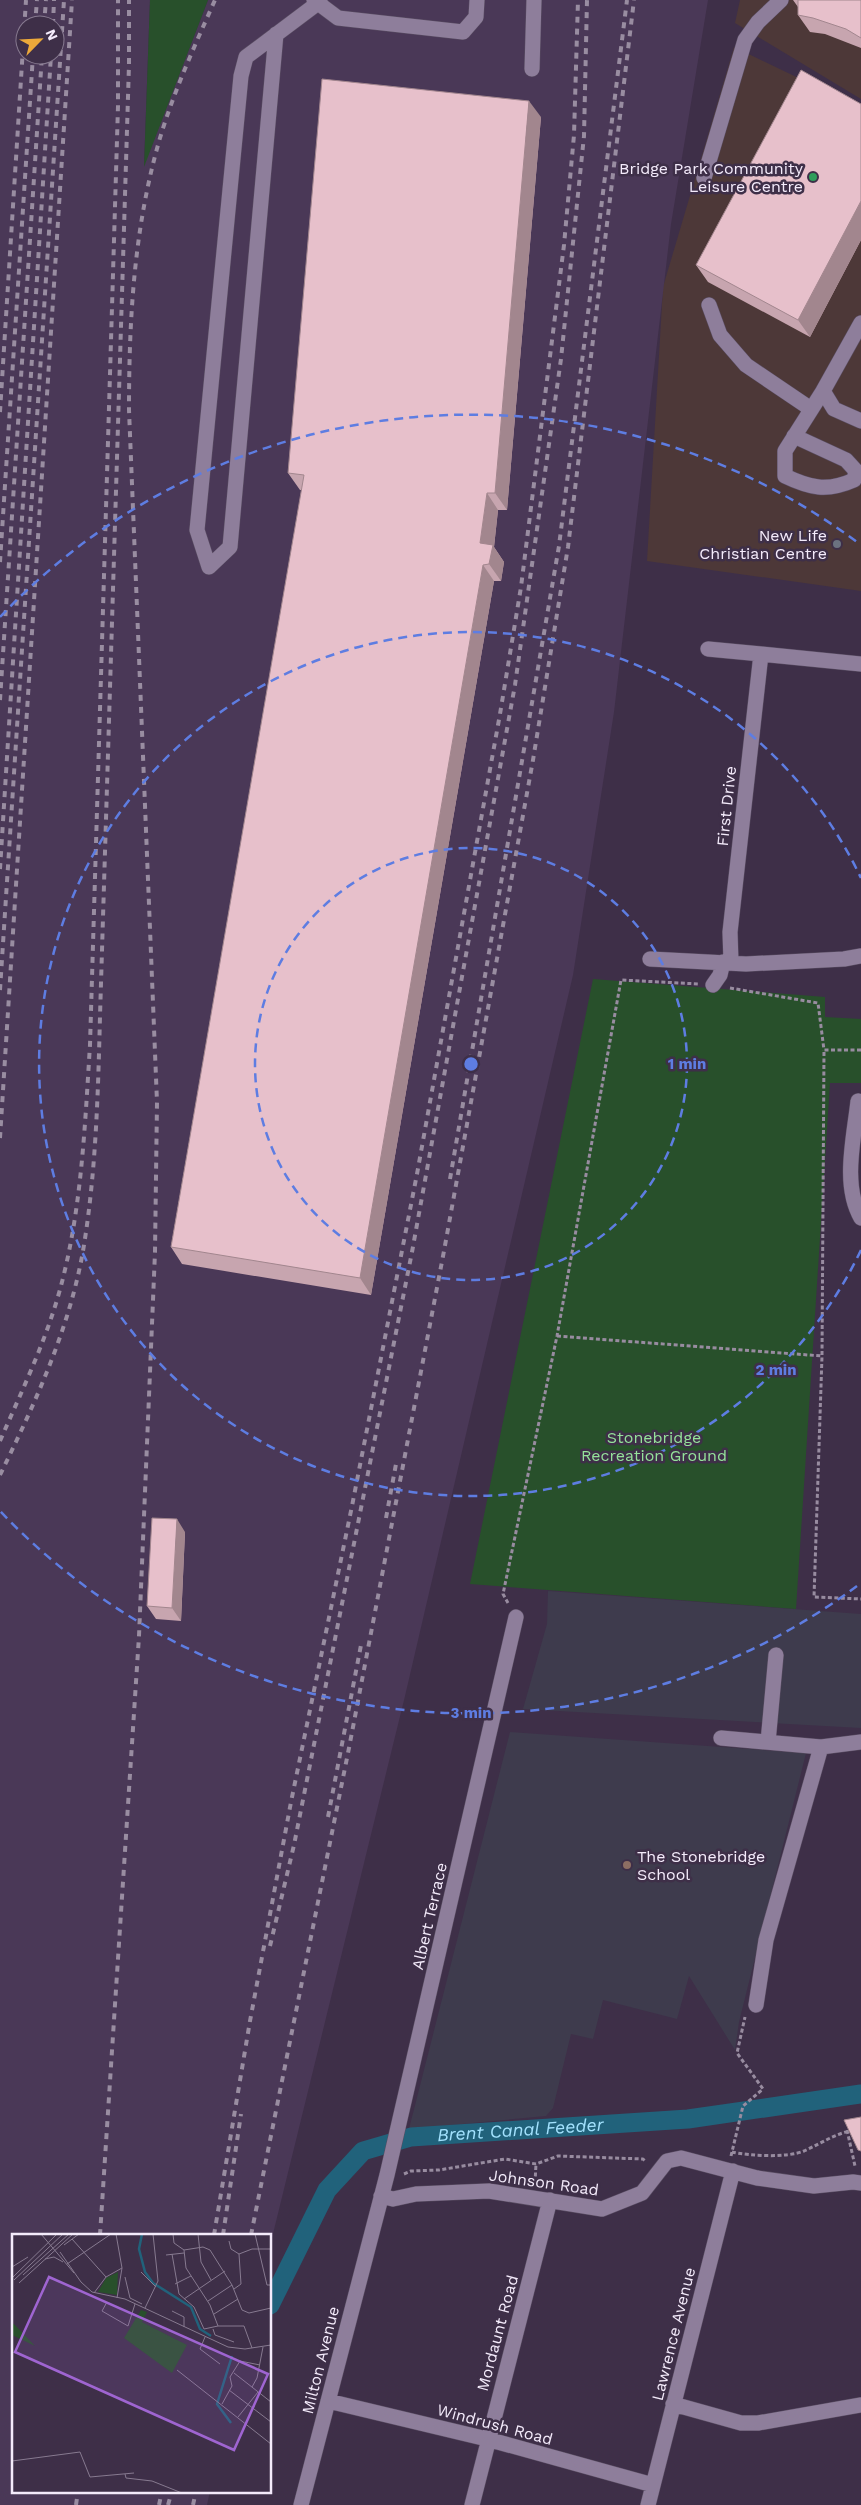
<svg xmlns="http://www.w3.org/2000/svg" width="861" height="2505" viewBox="0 0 861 2505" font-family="'Work Sans',sans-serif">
  <rect width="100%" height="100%" fill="#3e2f48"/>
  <path fill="#4d3838" d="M740 0H861V99L735 23Z
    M734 47 861 108V591L647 561 663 287Z"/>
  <path fill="#4a3857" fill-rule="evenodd" d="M0 0H150L144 165 208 0H708L671 224 614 712 573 975 405 1696 270 2246V2235H14V2491H210L207 2505H0ZM25 25H55V55H25Z"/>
  <path fill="#3e3b4d" d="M548 1591 861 1614V1728L523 1709 547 1624Z
    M510 1732 806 1753 739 2022 735 2050 689 1976 677 2019 603 2000 593 2039 571 2034 553 2108 546 2116 409 2129Z"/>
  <path fill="#28502b" d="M150 0H208L144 167Z
    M593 979 825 997V1017L861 1019V1083H830L796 1609 470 1584Z"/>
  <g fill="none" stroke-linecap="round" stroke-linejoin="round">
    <path stroke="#21627b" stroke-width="19" id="s1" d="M270 2305 327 2190 363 2151 411 2137 688 2119 861 2094"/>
    <g stroke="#5a4e63" stroke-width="16">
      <path id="minor" d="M320 0 318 3 338 18 463 32 476 17 477 0
        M276 34 230 547 209 567 197 530 241 76 246 57 318 3 314 0
        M532 69 534 0
        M704 178 745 40 758 22 781 0
        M709 305 720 335 746 365 811 409
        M861 323 823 391 834 409 861 421
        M794 436 846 460 856 471 854 480C827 492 810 488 785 476V451L823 391
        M708 649 761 654
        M650 959 746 964 844 959 861 956
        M731 962 730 932 761 654 861 664
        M713 985 720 975 723 962
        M858 1101C854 1138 842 1185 861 1218
        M721 1738 821 1747 861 1742
        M768 1742 776 1655
        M756 2005 766 1940 821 1747
        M381 2196 393 2199 416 2194 489 2191 602 2209 642 2193 667 2161 681 2158 757 2178 814 2186 853 2182 861 2183
        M328 2401 487 2439 653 2485
        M673 2404 741 2423H758L861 2405
        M301 2505 387 2175 516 1617
        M472 2505 550 2200
        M648 2505 733 2171"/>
    </g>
    <path stroke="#988ca0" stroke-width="3" stroke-dasharray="4 2.5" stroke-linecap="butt" d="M730 988 818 1003 824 1050
      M861 1050H824L822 1356 814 1597 861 1599
      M557 1336 822 1356
      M508 1603 503 1594 557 1336 621 980 699 984
      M847 2130 855 2166
      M732 2152C750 2156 787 2158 804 2151 824 2142 839 2131 861 2129
      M731 2156 743 2106 763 2089 737 2053 745 2017
      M404 2174 411 2171 439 2170 505 2159 536 2164 558 2156 643 2159 646 2162
      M535 2183 536 2164"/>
    <use href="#minor" stroke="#8e7e9b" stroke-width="15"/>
    <path stroke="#998da1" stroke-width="4" stroke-dasharray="6 6" stroke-linecap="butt" d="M35 25 37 0
      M44 25 46 0
      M53 25 54 0
      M0 412 26 0
      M0 562 33 55
      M0 700 42 55
      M0 869 51 55
      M0 990 64 0
      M0 1138 72 0
      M450 1179 559 546 627 0
      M0 1441C23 1388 49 1335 63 1278 82 1202 85 1123 90 1045L118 106V0
      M0 1475C35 1403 69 1330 83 1251 96 1174 98 1094 100 1016L129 64V0
      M386 1518 396 1464
      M328 1817 361 1645
      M270 1946 294 1845 412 1252 515 685 561 359 584 136 587 0
      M100 2235 139 1636 155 1252 157 1102 129 410C129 318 134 227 160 138 174 91 195 45 215 0
      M214 2235 250 2021 291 1802 352 1506 417 1174 500 714 521 587 564 245 574 135 578 0
      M223 2235 241 2114
      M251 2235 349 1748 444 1251 533 760 568 547 634 0
      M76 2505 78 2491
      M159 2505 162 2491
      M168 2505 172 2491
      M193 2505 196 2491"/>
  </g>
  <path fill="#c7a5af" d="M793 0H861V48L825 34 810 32 798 15V7Z
    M861 104V240L810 337 708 282 696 265Z
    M541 117 507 510H498L494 547 504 562 501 581H494L371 1295 182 1264 171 1247 302 490H300L288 473Z
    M185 1532 181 1621 156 1619 147 1606Z"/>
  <path fill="#a2868e" d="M529 101 541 117 507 510 495 493Z
    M861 201V240L810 337 798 320Z
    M487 493 498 510 494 547 504 562 501 581 489 564 480 543Z
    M483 565 494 581 371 1295 360 1278Z
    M177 1519 185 1532 181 1621 172 1608Z"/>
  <path fill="#e7c0cb" stroke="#a2868e" d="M798 0H861V38L846 29 813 18 798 15Z
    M801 70 861 104V201L798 320 696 265Z
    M322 79 529 101 495 493H487L480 543 493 545 489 564 483 565 360 1278 171 1247 304 475 288 473Z
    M152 1518 177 1519 172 1608 147 1606Z
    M861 2117V2151L858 2150 844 2120Z"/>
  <g fill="none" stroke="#5e7de2" stroke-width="2.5" stroke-dasharray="9 6">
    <circle cx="471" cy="1064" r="216"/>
    <path d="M861 1250A432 432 0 1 1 861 878"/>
    <path d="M857 1586A649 649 0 0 1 0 1511M0 617A649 649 0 0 1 857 542"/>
  </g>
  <circle fill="#2e9e5b" stroke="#3e2f48" stroke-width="2" cx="813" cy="177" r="5"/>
  <circle fill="#6b7280" stroke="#3e2f48" stroke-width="2" cx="837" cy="544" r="5"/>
  <circle fill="#8d6e63" stroke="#3e2f48" stroke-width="2" cx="627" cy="1865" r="5"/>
  <g text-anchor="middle" stroke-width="5" stroke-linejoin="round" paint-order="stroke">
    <g font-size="16" fill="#f4ebfb" stroke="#3e2f48" text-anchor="end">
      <text x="803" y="174">Bridge Park Community<tspan x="803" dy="18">Leisure Centre</tspan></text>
      <text x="827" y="541">New Life<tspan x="827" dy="18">Christian Centre</tspan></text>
      <text x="637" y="1862" text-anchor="start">The Stonebridge<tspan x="637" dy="18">School</tspan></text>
    </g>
    <g font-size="16" fill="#f4ebfb" stroke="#3e2f48">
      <text transform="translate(726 806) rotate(-84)" y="6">First Drive</text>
      <text transform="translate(429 1916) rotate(-77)" y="6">Albert Terrace</text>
      <text transform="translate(544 2182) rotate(8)" y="6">Johnson Road</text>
      <text transform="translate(497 2333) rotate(-75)" y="6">Mordaunt Road</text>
      <text transform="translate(673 2334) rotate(-76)" y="6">Lawrence Avenue</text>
      <text transform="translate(320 2360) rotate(-76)" y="6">Milton Avenue</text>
      <text transform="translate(495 2424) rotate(15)" y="6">Windrush Road</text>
    </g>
    <g font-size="16" fill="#95e29a" stroke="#3e2f48">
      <text x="654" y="1443">Stonebridge<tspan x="654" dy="18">Recreation Ground</tspan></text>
    </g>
    <g font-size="18" font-style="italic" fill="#a3e2fe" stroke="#3e2f48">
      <text dy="6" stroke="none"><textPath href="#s1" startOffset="341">Brent Canal Feeder</textPath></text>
    </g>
  </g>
  <g transform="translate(12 2234)">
    <rect width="259" height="259" fill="#3e2f48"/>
    <path d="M106 38 105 61 86 58 94 44ZM129 76 135 78 130 88 175 111 160 139 112 104ZM0 89 3 91 23 112 0 101Z" fill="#28502b"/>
    <path fill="none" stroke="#21627b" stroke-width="2.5" d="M130 0 127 15 133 38 141 49 179 73 188 95 199 102M219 189 205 170 220 122"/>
    <path fill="none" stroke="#877a90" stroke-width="1" d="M29 0 62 39M104 0 110 34 105 64M161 0 162 9 172 16M186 0 189 28 199 46M243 0 255 51H259M60 5 94 43M217 7 219 15 227 20M52 11 67 0M172 16 191 13 198 16 220 51 230 76 237 79 259 74M172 16 174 34 198 71 206 92M48 18 69 48 80 58 113 65 216 113 233 115 259 111M160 20 167 60 182 73 192 95 206 92M227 20 240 15H259M154 21 172 19M33 25 42 23 51 28M55 30 99 0M0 33 16 23M129 38 144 53M11 41 57 0M1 43 45 0M113 43 118 64 130 70M2 46 51 0M7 49 61 0M163 50 179 42M222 55 229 50 227 20M82 59 94 43 110 34M172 65 213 37M196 67 220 51M95 68 90 77 116 92 123 70M133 74 146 47 141 0M160 77 172 83V93M202 80 226 65M206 92H232L240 114M201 95 203 101 222 108M193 103 188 115 208 130M165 136 259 210M222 139 259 168M240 153 245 144 251 113M217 156 259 188M210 170 220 152 218 143 228 127 248 131M226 183 246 158M0 227 68 218 78 243 122 239M113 240 114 244 140 247 170 259"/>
    <path fill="#9f65d1" fill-opacity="0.15" stroke="#9f65d1" stroke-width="2.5" d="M37 43 256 140 222 216 3 118Z"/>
    <rect width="259" height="259" fill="none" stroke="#f4ebfb" stroke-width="2.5"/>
  </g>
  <circle cx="471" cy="1064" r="8" fill="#5e7de2" stroke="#3e2f48" stroke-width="2.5"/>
  <g font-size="15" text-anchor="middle" font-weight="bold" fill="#5e7de2" stroke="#3e2f48" stroke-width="5" stroke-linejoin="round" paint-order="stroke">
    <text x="687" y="1069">1 min</text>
    <text x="776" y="1375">2 min</text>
    <text x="471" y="1718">3 min</text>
  </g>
  <g transform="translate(40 40) rotate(66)"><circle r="24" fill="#3e2f48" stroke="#877a90"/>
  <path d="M0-4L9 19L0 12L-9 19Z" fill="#eca93a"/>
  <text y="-8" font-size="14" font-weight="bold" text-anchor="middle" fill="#f4ebfb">N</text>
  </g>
</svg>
